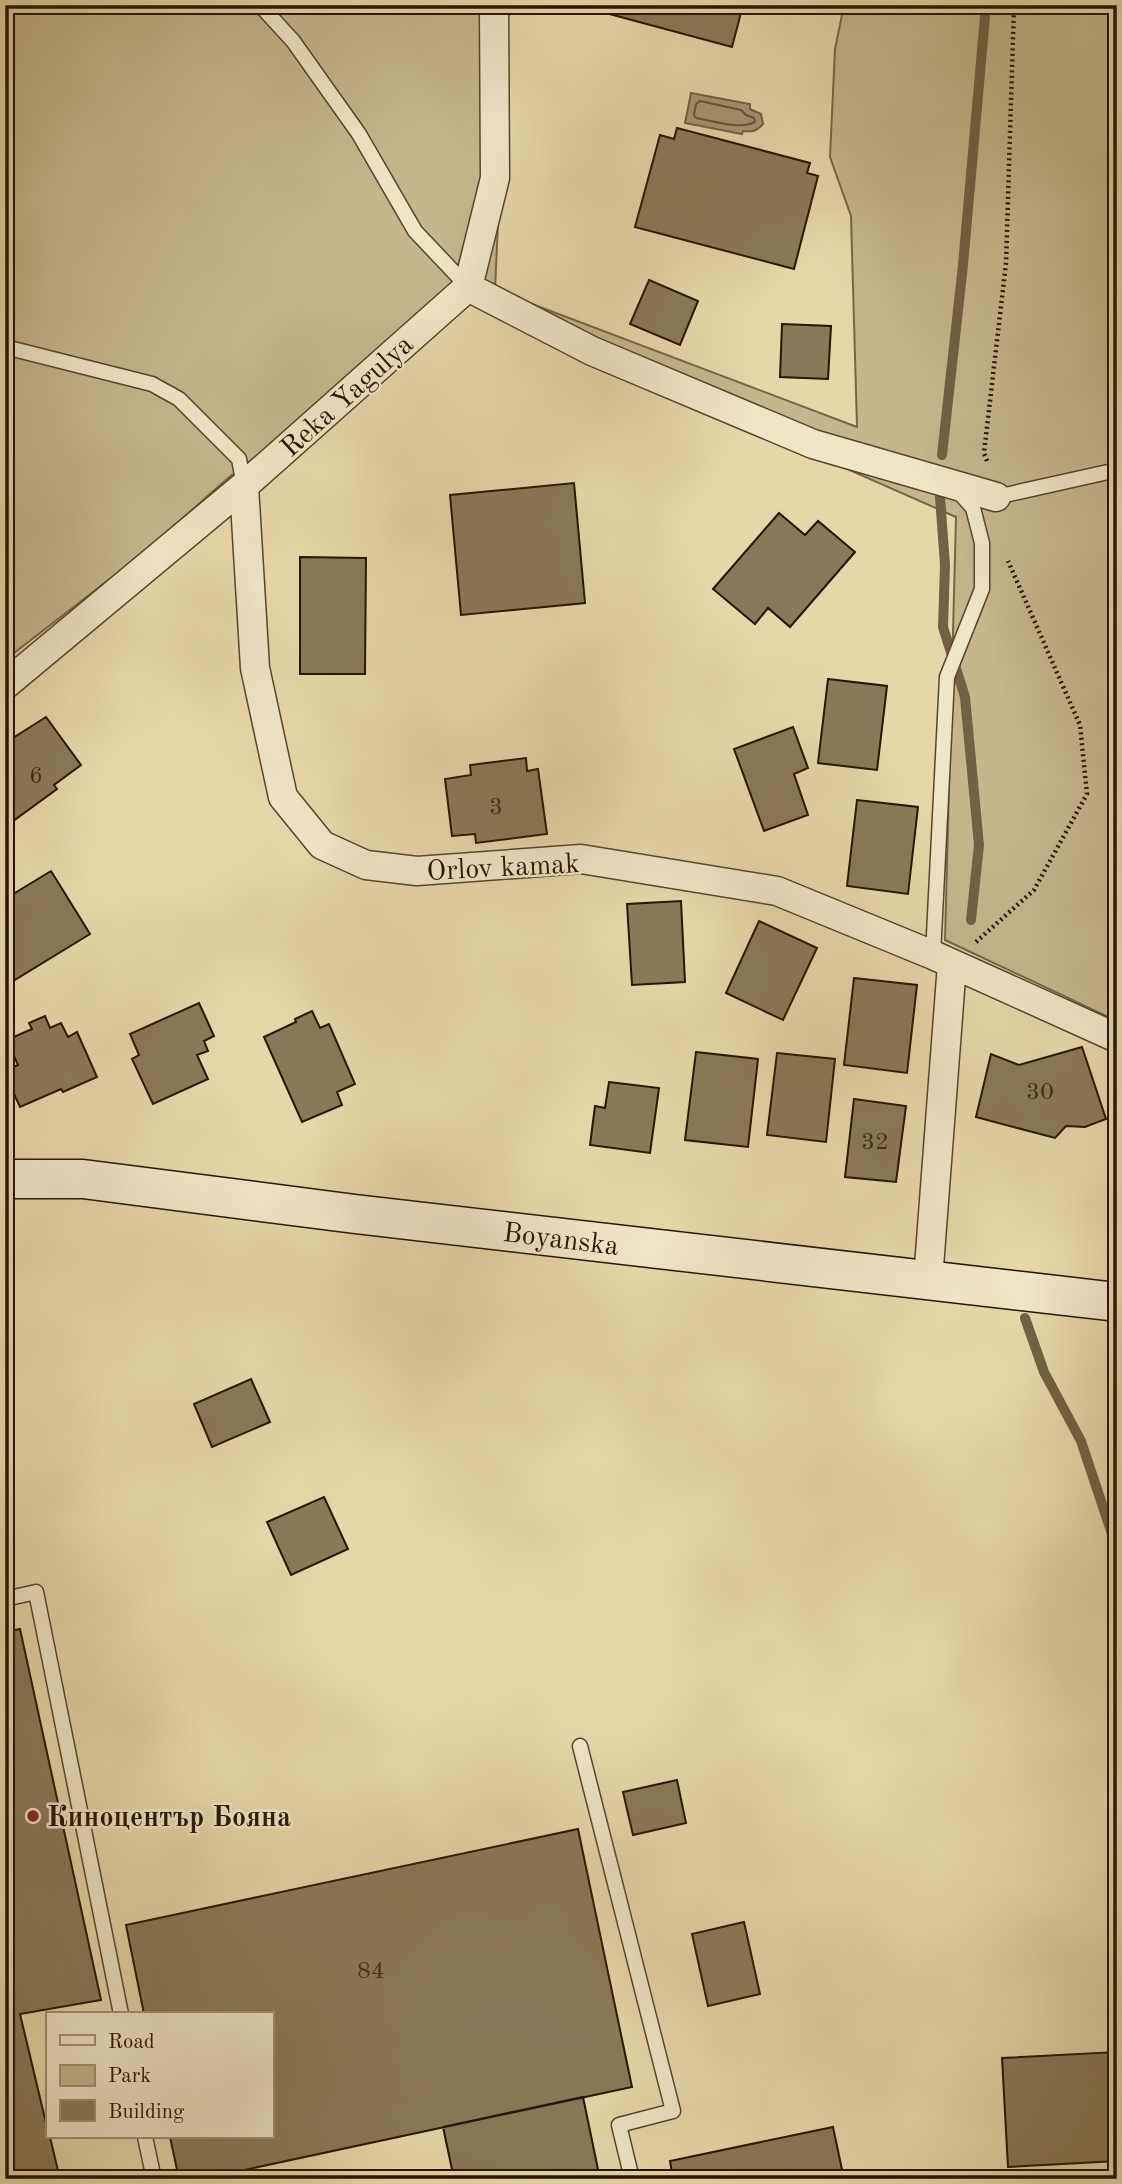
<svg xmlns="http://www.w3.org/2000/svg" width="1122" height="2184" viewBox="0 0 1122 2184" font-family="'Old Standard TT',serif">
  <rect width="100%" height="100%" fill="#e6d7a9"/>
  <filter id="stains"><feTurbulence type="fractalNoise" baseFrequency=".00286" numOctaves="4"/><feColorMatrix values="0 0 0 0 .2 0 0 0 0 .09 0 0 0 0 .02 0 0 0 .5 -.17"/></filter>
  <radialGradient id="worn" r=".72"><stop offset=".6" stop-color="#630" stop-opacity="0"/><stop offset="1" stop-color="#630" stop-opacity=".3"/></radialGradient>
  <path fill="#c5b68c" stroke="#766546" stroke-width="2" d="M5 5H511L507 22 495 290 857 427 851 216 830 157 835 49 844 5H1117V1021L945 940 956 517 451 294 300 423 228 478 142 554 5 660Z"/>
  <path fill="#a59570" stroke="#726144" stroke-width="2" d="M691 93 750 104V109L761 114 763 124C757 131 753 132 743 131L742 134 685 123Z"/>
  <g fill="none" stroke-linecap="round" stroke-linejoin="round">
    <path stroke="#665438" stroke-width="2" d="M700 101 741 110 746 115 754 118 755 122C739 130 714 121 696 118L694 115 696 104Z"/>
    <path stroke="#726144" stroke-width="10" d="M942 455 963 265 986 5
      M940 497 945 565 943 627 965 697 979 845 971 920
      M1025 1318 1044 1372 1081 1441 1117 1549"/>
  </g>
  <path fill="#8a7958" stroke="#261401" stroke-width="2" d="M576 5H743L732 47Z
    M677 128 810 163 807 173 818 176 794 269 635 227 660 135 674 139Z
    M649 280 698 301 680 345 630 324Z
    M782 324 831 326 828 379 780 377Z
    M574 483 585 603 461 615 450 495Z
    M779 513 805 535 818 521 855 552 790 627 768 608 755 624 713 589Z
    M300 557 366 558 365 674H300Z
    M828 679 887 686 877 770 818 763Z
    M46 717 81 765 54 785 57 789 5 827V743Z
    M793 727 808 768 794 774 808 815 764 831 734 749Z
    M526 758 527 771 538 769 547 834 476 843 475 834 452 836 445 779 471 775 470 765Z
    M857 800 918 807 908 894 847 886Z
    M51 871 90 934 5 986V899Z
    M681 901 685 982 632 985 627 904Z
    M759 921 817 948 783 1020 726 993Z
    M854 978 917 985 907 1073 844 1065Z
    M199 1003 214 1036 204 1041 208 1051 197 1055 208 1079 153 1104 132 1059 139 1055 130 1034Z
    M312 1011 320 1028 329 1024 355 1084 337 1092 342 1105 302 1122 264 1037 296 1022 295 1019Z
    M45 1016 50 1028 61 1023 68 1037 77 1032 97 1077 63 1092 61 1089 20 1107 5 1074V1071L18 1065 7 1040 32 1029 29 1023Z
    M1082 1047 1106 1119 1085 1127 1066 1126 1055 1138 976 1117 991 1054 1019 1065Z
    M696 1052 758 1059 748 1147 685 1140Z
    M777 1053 835 1059 826 1142 767 1135Z
    M609 1082 659 1088 650 1153 590 1145 595 1106 605 1108Z
    M854 1099 906 1106 896 1182 845 1177Z
    M251 1379 270 1422 212 1447 194 1404Z
    M324 1497 348 1549 291 1575 267 1522Z
    M20 1629 101 2000 20 2014 47 2127V2137H50L60 2179H5V1632Z
    M677 1780 686 1823 633 1835 623 1792Z
    M578 1829 632 2087 202 2179H179L170 2137H271V2014H144L126 1925Z
    M744 1922 760 1994 708 2006 692 1934Z
    M1117 2052V2161L1008 2167 1002 2058Z
    M583 2097 600 2179H454L443 2127Z
    M833 2127 844 2179H673L670 2161Z"/>
  <g fill="none" stroke-linecap="round" stroke-linejoin="round">
    <g stroke="#56452b" stroke-width="17">
      <path id="lane" d="M260 5 293 41 359 134 415 231 468 287
        M5 347 152 384 179 399 239 459 244 486
        M996 497 1117 470
        M933 955 947 677 982 589V543L973 508 958 491
        M5 1599 36 1592 121 2014
        M580 1746 673 2111 619 2125 632 2179
        M145 2137 154 2179"/>
    </g>
    <g stroke="#56452b" stroke-width="31">
      <path id="street" d="M468 287 592 351 813 444 996 497
        M244 486 255 668 283 797 322 845 366 865 417 871 581 859 777 891 933 955 1117 1038
        M5 685 244 486 468 287 495 178 494 5
        M928 1280 952 964"/>
    </g>
    <g stroke="#261401" stroke-width="41">
      <path id="secondary" d="M5 1179H83L355 1214 1117 1302"/>
    </g>
    <path stroke="#261401" stroke-width="4.5" stroke-dasharray="2 3.5" stroke-linecap="butt" d="M987 461 984 453 1006 263 1014 5
      M976 942 1034 890 1087 794 1080 725 1008 561"/>
    <use href="#lane" stroke="#efe5c7" stroke-width="14"/>
    <use href="#street" stroke="#efe5c7" stroke-width="28"/>
    <use href="#secondary" stroke="#efe5c7" stroke-width="38"/>
  </g>
  <circle fill="#8f2418" stroke="#efe5c7" stroke-width="2.5" cx="33" cy="1816" r="7"/>
  <g text-anchor="middle" stroke-width="5" stroke-linejoin="round" paint-order="stroke">
    <g font-size="24" fill="#3f2d17">
      <text x="36" y="783">6</text>
      <text x="496" y="814">3</text>
      <text x="1040" y="1099">30</text>
      <text x="875" y="1149">32</text>
      <text x="371" y="1978">84</text>
    </g>
    <g font-size="28" fill="#261401" stroke="#efe5c7">
      <text transform="translate(346 395) rotate(-42)" y="10">Reka Yagulya</text>
      <text transform="translate(503 866) rotate(-3)" y="10">Orlov kamak</text>
      <text transform="translate(561 1238) rotate(7)" y="10">Boyanska</text>
    </g>
    <g font-size="28" font-weight="bold" fill="#261401" stroke="#efe5c7" text-anchor="start">
      <text x="47" y="1826">Киноцентър Бояна</text>
    </g>
  </g>
  <rect width="1122" height="2184" fill="none" stroke="#e6d7a9" stroke-width="28"/>
  <rect x="7" y="7" width="1108" height="2170" fill="none" stroke="#261401" stroke-width="3.5"/>
  <rect x="14" y="14" width="1094" height="2156" fill="none" stroke="#261401" stroke-width="2"/>
  <rect x="46" y="2012" width="228" height="126" fill="#efe5c7" stroke="#9f9178" stroke-width="2"/>
  <rect x="60" y="2035" width="35" height="10" fill="#efe5c7" stroke="#9f9178" stroke-width="2"/>
  <text x="108" y="2048" font-size="21" fill="#261401">Road</text>
  <rect x="60" y="2065" width="35" height="21" fill="#c5b68c" stroke="#9f9178" stroke-width="2"/>
  <text x="108" y="2082" font-size="21" fill="#261401">Park</text>
  <rect x="60" y="2100" width="35" height="21" fill="#8a7958" stroke="#9f9178" stroke-width="2"/>
  <text x="108" y="2118" font-size="21" fill="#261401">Building</text>
  <rect width="100%" height="100%" filter="url(#stains)"/>
  <rect width="100%" height="100%" fill="url(#worn)"/>
</svg>
